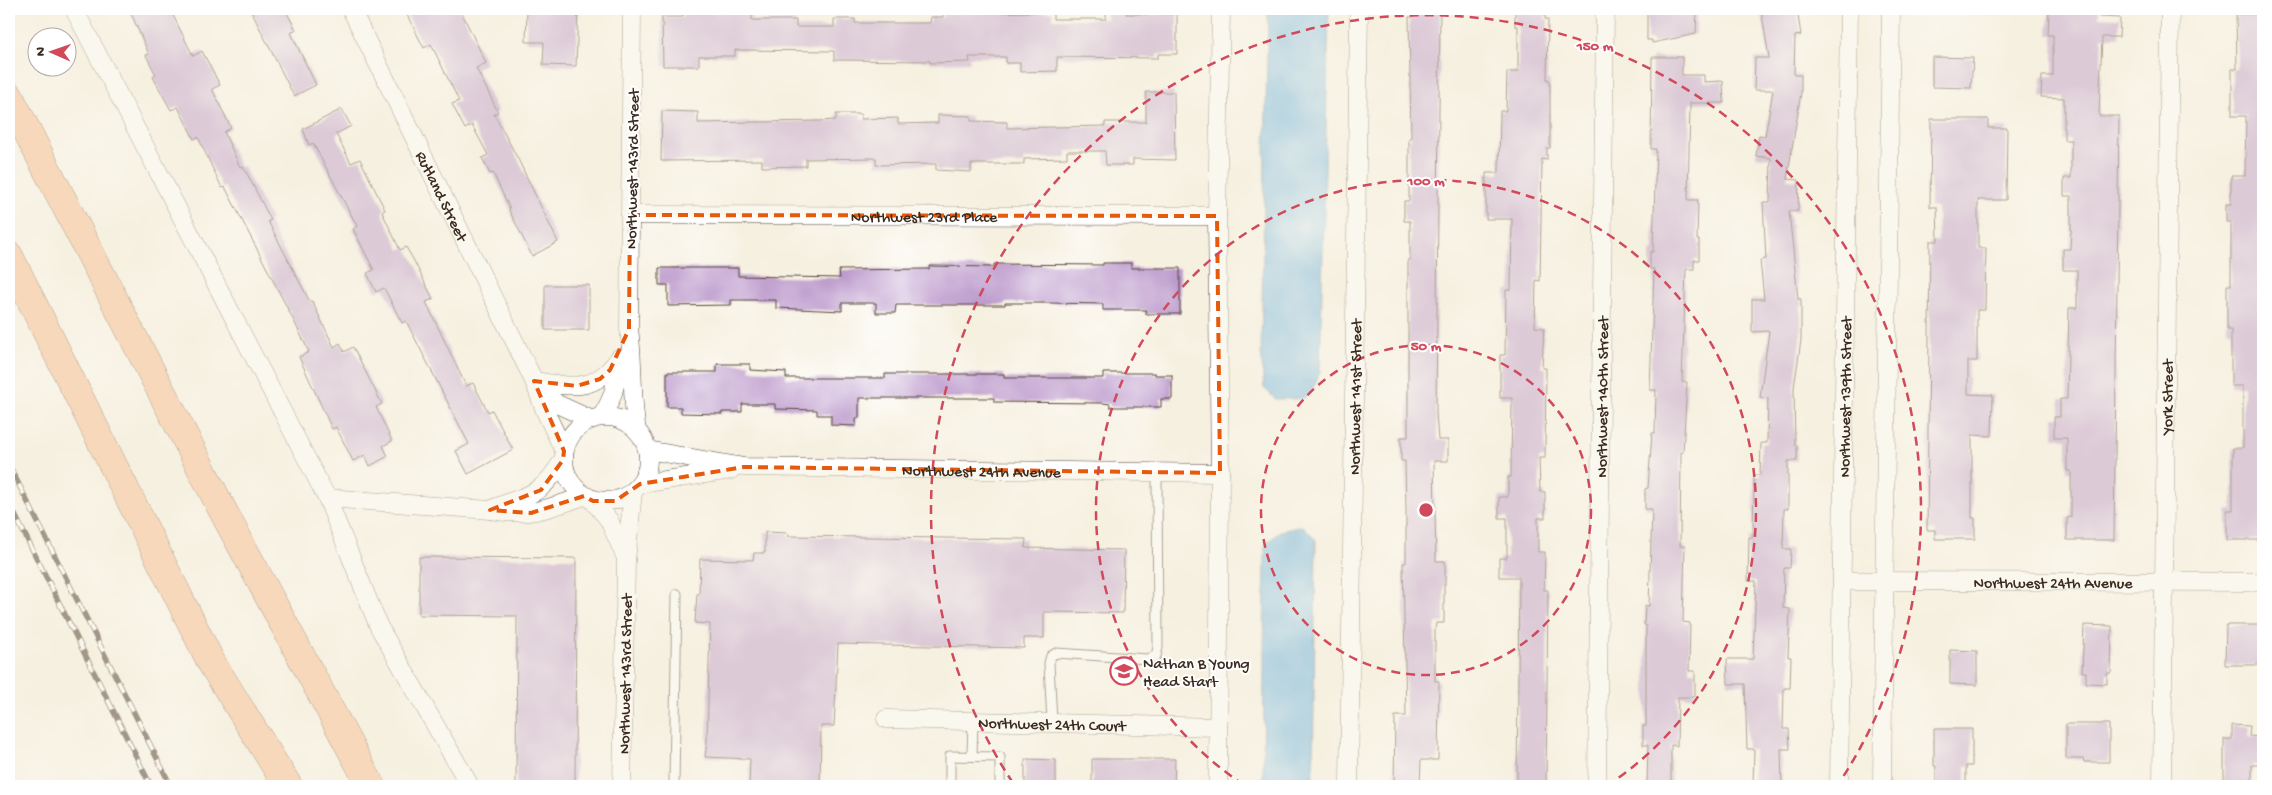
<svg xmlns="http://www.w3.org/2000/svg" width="2272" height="795" viewBox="0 0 2272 795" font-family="'Gochi Hand',sans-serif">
  <rect width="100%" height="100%" fill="#fff"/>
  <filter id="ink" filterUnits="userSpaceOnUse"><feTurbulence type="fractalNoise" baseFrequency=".02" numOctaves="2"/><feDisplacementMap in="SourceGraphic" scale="10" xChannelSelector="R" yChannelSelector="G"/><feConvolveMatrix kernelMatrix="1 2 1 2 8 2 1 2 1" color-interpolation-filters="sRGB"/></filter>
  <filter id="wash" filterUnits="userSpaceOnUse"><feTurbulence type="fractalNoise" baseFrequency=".0096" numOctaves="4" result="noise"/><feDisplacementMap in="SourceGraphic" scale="20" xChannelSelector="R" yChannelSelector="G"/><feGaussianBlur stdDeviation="1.12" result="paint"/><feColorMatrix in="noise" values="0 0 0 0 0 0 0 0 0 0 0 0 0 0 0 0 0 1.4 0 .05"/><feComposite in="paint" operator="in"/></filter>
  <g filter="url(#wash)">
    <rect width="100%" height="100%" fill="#f6f0e0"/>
    <path fill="#67b0df" stroke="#516d7e" d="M1268 9H1329L1320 372C1307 404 1308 398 1275 399L1264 388 1261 352Z
      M1303 526 1316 540 1313 786H1263L1265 545 1280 531Z"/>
    <g id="blocks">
      <path fill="#bd9bcc" d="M129 9H170L193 56 202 51 220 85 212 89 231 128 224 132 240 167 243 166 271 220 268 221 310 302 312 301 334 347 340 343 344 352 353 347 382 404 376 407 392 441 383 446 388 456 370 466 365 455 353 461 336 427 332 429 299 357 309 352 294 321 225 187 222 188 198 137 194 139 178 107 171 110 153 77 156 75 146 55 149 54Z
        M250 9H285L296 30 291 33 316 85 294 96Z
        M419 9H460L486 63 476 68 498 112 494 114 518 159 558 242 532 256 509 210 510 209 493 173 490 174 482 158 488 155 472 125 465 129 452 104 459 101 431 44 424 48 407 15Z
        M527 9H578L576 66 543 65 544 42H526Z
        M1106 9H1126V14H1177V54H1158V58L1057 57V71L1020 72V63H1006V57H969L970 62 930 63V61L834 60V51L735 50V56H699V66H663L662 17H683V12H752V20H796V27H834V19H855V23H930L931 17H943V13L1053 12V19H1106Z
        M1413 9H1440L1436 412 1438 440H1448V461H1434L1436 561H1445V585H1444V623H1436L1435 630V681H1439L1438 760H1421L1420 786H1394L1395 716H1406L1403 563H1406V509L1405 461H1401V437H1408V260H1410V221H1404V201H1409V138H1411L1409 17H1413Z
        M1515 9H1545V19H1548L1547 80H1550V148H1547V160L1542 159 1540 281 1536 280 1535 327 1544 328 1542 368H1546L1545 458H1539L1540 492H1545V518H1538V552H1545L1544 590H1548L1546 785H1517L1519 577H1499V558H1507V518H1499V497H1508V477H1511L1512 398H1500V355H1505L1506 290H1511L1512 219H1486V173H1499L1500 111H1506L1507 72H1518V26H1515Z
        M1647 9H1697L1696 34 1652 43V40H1647Z
        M1761 9H1797L1801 35 1795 36 1794 75H1801V93L1787 179 1799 180 1798 211H1789L1798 299H1801V340L1794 388 1795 445H1797V461H1788V509H1784L1783 549H1791L1790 568H1784L1783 608 1790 609 1788 657H1791L1790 688H1784L1783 729H1789L1790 749H1781L1782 786H1753L1754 749H1747L1745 684H1728L1727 659H1753L1756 581H1748L1749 537H1753L1754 475H1760L1761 443H1767L1768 398 1760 397 1769 331 1752 332V299H1764L1760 260 1766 259 1763 202H1770L1771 158 1756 156 1759 135 1765 136 1773 90H1754L1755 58H1769Z
        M2049 9H2099V17L2120 18 2119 37H2102L2099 116H2119L2114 540H2067V518L2071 517V471H2067V438H2054V417H2060V399H2067L2069 308H2077V270H2063V249H2070L2071 231V196H2064V178H2071V140H2064V98L2041 97 2042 76H2053V35H2048Z
        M2236 14H2263V540H2227V510H2233V448H2243V386H2231V330H2227V285H2231V222H2226V204H2231V176H2245L2246 116H2232V69H2237Z
        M1652 57H1682V75H1704V82L1723 81 1724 103H1690L1688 200H1698L1697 240H1699V260H1694V269H1686L1682 382H1687L1683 452H1681L1680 546H1685L1683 622 1690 623 1689 671H1695V697H1678L1677 746 1671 745V786H1647L1648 745H1643V726H1646V625H1644L1645 606H1649L1652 509H1645V489L1648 488 1652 433H1655L1656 390H1650L1654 269H1650V252H1653L1656 149H1651Z
        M1932 57 1973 58 1971 88 1932 87Z
        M1146 92H1174L1175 160 1133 159V165H1106L1105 151H1067V158L1024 159V164H971V172L936 170V164L876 165V158L806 159V166L762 167V160L661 161 662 111 698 112V123L819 121 836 120V114H861V119L898 118V124L938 123V115L971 116V121L1007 122V128L1105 126V122H1146Z
        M342 109 351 126 336 134 351 163 360 159 385 210 382 212 400 250 406 247 413 259 433 299 426 302 466 386 473 383 488 412 492 410 513 450 468 474 456 451 469 444 406 321 402 323 384 288 376 292 367 273 374 270 353 229 357 226 313 143 309 145 303 129Z
        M1931 119H1988V128H2007L2006 200H1978V248H1986L1985 310H1977V361H1968V394L1993 395 1992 436 1972 435V518H1975V539H1935V530H1927L1930 241H1938L1937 207H1930Z
        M1103 263H1131V268H1180V314H1146V310H1103V304L1049 303H1005V305H896L895 313H876V303H842V311L776 308V300H731V305L668 306V285H659V268H738V276L840 278 839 270 929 269 930 266 994 267V264L1103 265Z
        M545 285H589V330H545Z
        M717 364H750V370L786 372V378H885V374H1004V378H1103V373H1155V375H1172V399H1161V407H1110V404L1103 403 994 402V398H859V418H856V426L831 425V415H817V410L775 409V404H742V412H722V414L681 413V407H667V372H717Z
        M765 532 788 533V536L1026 539 1025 548 1124 550 1123 613 1044 612V638H1024V648L838 644 834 726H821L820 786H749L750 759 705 757 707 741 710 624 695 623 697 594H699L700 559 753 560 754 553H765Z
        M419 557 576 558 575 786H516L517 616 419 615Z
        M2084 625 2112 626 2111 673H2107V684L2086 683V672H2082Z
        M2226 625H2263V665H2225Z
        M1950 650 1977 651V685L1950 684Z
        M2066 724H2109V762H2084L2083 759H2066Z
        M2232 725 2250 726 2249 736 2260 737 2259 765H2252V786H2224V739H2232Z
        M1934 729H1972V766H1966V786H1936V766H1934Z
        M1025 759 1056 760V786H1025Z
        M1092 759H1175L1174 786H1092Z"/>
    </g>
  </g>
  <g filter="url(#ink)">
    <use href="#blocks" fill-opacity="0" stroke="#57483b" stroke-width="1"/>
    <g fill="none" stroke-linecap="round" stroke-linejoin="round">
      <g stroke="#57483b" stroke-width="11">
        <path id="lane" d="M1052 723 1049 663 1051 656 1056 653 1148 659 1156 656 1158 647 1157 473
          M972 755 973 721
          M674 786 677 594
          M950 786V756L1000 757V786"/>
      </g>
      <g stroke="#57483b" stroke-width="19">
        <g id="street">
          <path d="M74 9 327 498 379 627 470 786"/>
          <path id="s1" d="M351 9 534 381 545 411 564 451"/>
          <path d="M632 9 629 329C634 363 631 397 637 431"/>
          <path id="s2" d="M630 215 1217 216"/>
          <path d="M534 381C572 387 595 393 619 358"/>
          <path d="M538 385 557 404 590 419"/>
          <circle cx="606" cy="459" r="42"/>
          <path d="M601 417C615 396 616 383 619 358"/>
          <path id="s3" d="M647 450 744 467 1220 473"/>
          <path d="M640 484 731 470"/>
          <path d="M327 498 490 510C528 517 548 509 584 496"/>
          <path d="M593 501 609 520 625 556"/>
          <path d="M490 510C529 493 539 499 563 460"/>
          <path id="s4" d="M1842 581 2263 582"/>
          <path id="s5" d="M886 719 1218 727"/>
          <path id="s6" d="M622 786 626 561 633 491"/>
          <path d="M1218 786 1220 473 1217 216 1221 9"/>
          <path id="s7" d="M1349 786 1359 9"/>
          <path id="s8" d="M1597 786 1605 9"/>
          <path id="s9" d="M1839 786 1849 9"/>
          <path d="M1882 786 1891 9"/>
          <path id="s10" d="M2162 786 2170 9"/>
        </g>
      </g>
      <g stroke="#57483b" stroke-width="29">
        <path id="primary" d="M9 96 224 513 371 786
          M9 256 211 662 288 786"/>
      </g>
      <use href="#lane" stroke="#fff" stroke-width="9"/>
      <use href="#street" stroke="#fff" stroke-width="18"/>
      <use href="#primary" stroke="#fbbb8d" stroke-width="28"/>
      <g stroke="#3b2a1e" stroke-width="5.5">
        <path id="rail" d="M9 465 171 786
          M9 503 151 786"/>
      </g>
      <use href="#rail" stroke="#fff" stroke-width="4" stroke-dasharray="11" stroke-linecap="butt"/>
    </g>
  </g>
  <path d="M0 0H2272V795H0ZM630 215 1217 216 1220 473 744 467 640 484 615 501H593L584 496 531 513 490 510 541 490 563 460 564 451 534 381 577 386 600 379 610 370 629 329Z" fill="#f6f0e0" fill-opacity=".55" fill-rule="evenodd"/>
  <path fill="none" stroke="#e8590c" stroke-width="4" stroke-dasharray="10 6" stroke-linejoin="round" d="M630 215 1217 216 1220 473 744 467 640 484 615 501H593L584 496 531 513 490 510 541 490 563 460 564 451 534 381 577 386 600 379 610 370 629 329Z"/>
  <g fill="none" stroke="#d1495b" stroke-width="2.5" stroke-dasharray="9 6">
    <circle cx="1426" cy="510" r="165"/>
    <path d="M1244 785A330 330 0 1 1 1608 785"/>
    <path d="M1013 783A495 495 0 1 1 1839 783"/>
  </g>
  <defs>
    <g id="school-ring" transform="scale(1.4375)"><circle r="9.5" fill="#fff" stroke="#d1495b" stroke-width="1.5"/><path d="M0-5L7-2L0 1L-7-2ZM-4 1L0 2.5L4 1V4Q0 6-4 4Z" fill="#d1495b"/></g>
  </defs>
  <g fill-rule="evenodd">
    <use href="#school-ring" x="1124" y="671"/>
  </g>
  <g text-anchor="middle" stroke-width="4" stroke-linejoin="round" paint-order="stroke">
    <g font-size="16" fill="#3b2a1e" stroke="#fff">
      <text transform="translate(631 169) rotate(-89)" y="6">Northwest 143rd Street</text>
      <text dy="6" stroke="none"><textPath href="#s1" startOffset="208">Rutland Street</textPath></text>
      <text dy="6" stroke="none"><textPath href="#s2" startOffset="294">Northwest 23rd Place</textPath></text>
      <text dy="6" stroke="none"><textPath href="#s10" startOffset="389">York Street</textPath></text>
      <text dy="6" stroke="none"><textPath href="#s7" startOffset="389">Northwest 141st Street</textPath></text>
      <text dy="6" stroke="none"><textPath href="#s8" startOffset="389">Northwest 140th Street</textPath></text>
      <text dy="6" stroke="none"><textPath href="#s9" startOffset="389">Northwest 139th Street</textPath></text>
      <text dy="6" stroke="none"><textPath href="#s3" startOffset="336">Northwest 24th Avenue</textPath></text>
      <text dy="6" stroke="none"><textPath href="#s4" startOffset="211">Northwest 24th Avenue</textPath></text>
      <text dy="6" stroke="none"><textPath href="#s6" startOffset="112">Northwest 143rd Street</textPath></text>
      <text dy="6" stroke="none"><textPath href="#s5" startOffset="166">Northwest 24th Court</textPath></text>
    </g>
    <g font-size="16" fill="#3b2a1e" stroke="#fff" text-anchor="start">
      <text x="1143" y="668">Nathan B Young<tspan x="1143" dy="18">Head Start</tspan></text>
    </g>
  </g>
  <circle cx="1426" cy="510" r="8" fill="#d1495b" stroke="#fff" stroke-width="2.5"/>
  <g font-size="15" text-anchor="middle" font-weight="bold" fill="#d1495b" stroke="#fff" stroke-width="4" stroke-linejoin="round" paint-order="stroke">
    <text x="1595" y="50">150 m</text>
    <text x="1426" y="185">100 m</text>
    <text x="1426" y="350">50 m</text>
  </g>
  <rect width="2272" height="795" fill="none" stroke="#fff" stroke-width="30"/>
  <g transform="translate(52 52) rotate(272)"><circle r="24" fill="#ffffff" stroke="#b1aaa5"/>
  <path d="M0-4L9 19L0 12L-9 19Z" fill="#d1495b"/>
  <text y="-8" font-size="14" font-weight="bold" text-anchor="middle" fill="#3b2a1e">N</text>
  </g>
</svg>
